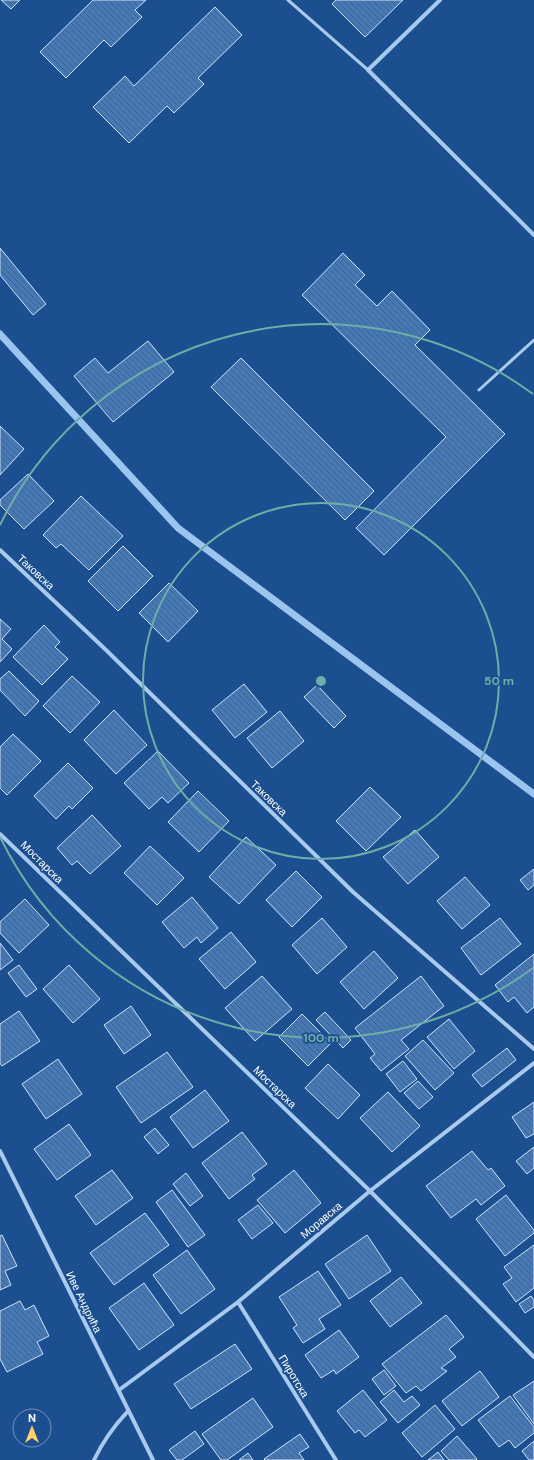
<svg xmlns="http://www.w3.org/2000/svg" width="534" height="1460" viewBox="0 0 534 1460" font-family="'DM Sans',sans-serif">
  <defs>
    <pattern id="building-back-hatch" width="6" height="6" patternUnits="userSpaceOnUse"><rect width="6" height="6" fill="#4478b7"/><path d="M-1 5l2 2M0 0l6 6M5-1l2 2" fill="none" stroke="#486282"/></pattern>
  </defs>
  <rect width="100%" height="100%" fill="#1b4f8f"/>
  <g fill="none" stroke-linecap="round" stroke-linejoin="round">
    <path stroke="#9cc4f0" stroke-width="7" d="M0 334 178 528 534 794"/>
  </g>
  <path fill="url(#building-back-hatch)" stroke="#cfe3fa" d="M1 0H20L11 9Z
    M93 0H146L135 10 142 17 111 47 104 40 66 78 40 52Z
    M336 0H403L365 37 332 4Z
    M215 7 242 35 198 78 204 84 174 113 167 106 129 143 93 107 125 76 134 86Z
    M0 248 46 304 33 315 0 275Z
    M343 253 365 275 355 285 377 306 392 291 430 330 415 345 505 434 384 555 356 528 446 437 302 295Z
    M148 341 174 372 113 422 74 376 95 358 108 373Z
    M241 358 374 491 345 520 211 387Z
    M0 426 24 449 0 475Z
    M28 474 54 501 24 529 0 505V500Z
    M81 496 123 536 89 570 61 544 56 548 43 535Z
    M123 546 153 576 118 611 88 581Z
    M169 583 198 611 168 642 139 613Z
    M0 619 11 629 2 639 12 649 0 662Z
    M44 625 60 642 55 647 68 659 42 685 13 657Z
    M9 671 39 701 25 716 0 690V679Z
    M72 676 100 702 70 733 43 706Z
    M244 684 267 712 235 738 212 710Z
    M317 685 346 716 334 728 304 697Z
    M114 710 147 745 116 774 84 740Z
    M280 711 304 741 272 768 247 738Z
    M13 734 41 761 7 795 0 788V747Z
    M158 751 189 783 168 803 162 797 149 809 124 783Z
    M68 763 93 788 72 809 69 806 56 819 34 796Z
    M370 787 401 817 366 851 336 821Z
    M198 791 229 821 199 852 168 822Z
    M92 815 121 846 90 874 77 861 72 865 57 848Z
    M415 830 439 857 408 884 383 857Z
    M246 837 276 865 239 904 209 877Z
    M150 846 184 878 157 905 124 873Z
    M534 869V885L528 890 520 880Z
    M296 871 322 897 292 927 266 900Z
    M465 877 490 905 462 929 437 901Z
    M192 897 218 928 201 943 197 937 184 948 162 922Z
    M25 899 49 925 19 953 0 933V922Z
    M322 918 347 947 317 974 292 945Z
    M500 918 521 944 481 975 461 948Z
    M231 932 256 962 225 989 199 959Z
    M0 943 13 960 0 970Z
    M374 951 398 978 364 1009 340 982Z
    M534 954V1007L527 1013 514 997 508 1002 495 985Z
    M19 965 37 989 26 997 8 973Z
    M69 965 100 999 73 1023 43 989Z
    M262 976 292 1009 255 1041 225 1008Z
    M421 976 444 1006 401 1040 409 1049 381 1071 370 1058 375 1054 355 1028Z
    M131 1006 151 1035 124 1054 104 1025Z
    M19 1011 40 1041 2 1066 0 1063V1024Z
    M325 1012 351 1040 343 1048 316 1020Z
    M302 1014 331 1043 308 1066 279 1037Z
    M449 1019 475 1051 454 1069 427 1037Z
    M423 1040 454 1073 435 1090 405 1056Z
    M507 1048 516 1060 482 1087 472 1075Z
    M167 1052 193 1087 141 1123 116 1087Z
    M58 1059 82 1094 46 1119 22 1084Z
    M403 1061 417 1079 400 1092 386 1074Z
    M328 1064 360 1095 338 1119 305 1088Z
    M418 1081 433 1097 419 1109 404 1093Z
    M205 1090 229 1121 193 1148 170 1117Z
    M388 1092 420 1126 392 1152 360 1118Z
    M534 1102V1134L526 1138 512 1117Z
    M69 1124 91 1155 57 1180 34 1149Z
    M155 1128 169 1145 158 1154 144 1137Z
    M242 1132 267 1164 252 1175 255 1179 229 1199 202 1163Z
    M534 1147V1168L527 1174 516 1161Z
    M472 1151 488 1170 491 1168 505 1186 481 1205 476 1199 451 1218 426 1186Z
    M112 1170 133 1198 96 1225 75 1196Z
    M294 1170 321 1203 285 1233 257 1200Z
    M186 1173 203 1196 190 1206 173 1184Z
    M172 1190 205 1235 188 1247 156 1202Z
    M506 1195 534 1230V1233L505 1256 476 1219Z
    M258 1205 273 1223 252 1239 238 1220Z
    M145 1213 169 1245 114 1285 90 1253Z
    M2 1235 17 1266 5 1271 11 1285 0 1290V1236Z
    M367 1235 391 1271 349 1299 325 1264Z
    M534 1245V1288L516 1302 503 1284 512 1278 504 1267Z
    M187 1250 215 1289 181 1314 153 1275Z
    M318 1271 341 1305 319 1319 325 1329 303 1343 293 1328 297 1325 279 1297Z
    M401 1277 422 1303 390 1327 370 1301Z
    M144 1283 174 1325 139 1350 109 1308Z
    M531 1296 534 1300V1307L525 1313 519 1304Z
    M20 1301 25 1310 34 1305 49 1336 37 1342 43 1354 7 1372 0 1359V1311Z
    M446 1315 464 1337 449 1349 456 1357 441 1368 447 1371 421 1391 416 1386 406 1393 382 1364Z
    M339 1330 359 1357 336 1374 334 1370 321 1378 305 1355Z
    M235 1344 252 1369 191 1409 174 1384Z
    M384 1370 396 1386 384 1395 372 1379Z
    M480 1371 499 1397 462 1426 442 1401Z
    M534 1381V1424L513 1395Z
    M363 1390 387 1420 365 1437 359 1430 355 1433 337 1411Z
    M394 1390 404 1402 412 1396 420 1405 398 1423 380 1402Z
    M510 1396 534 1427V1433L515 1448 509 1440 499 1447 478 1420Z
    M253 1398 273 1427 227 1460H221L202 1434Z
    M435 1405 455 1429 422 1457 402 1433Z
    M195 1431 204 1444 182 1460H177L169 1450Z
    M300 1434 309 1447 299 1453 304 1460H265L264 1459Z
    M457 1436 477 1459 476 1460H449L441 1451Z
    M534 1441V1460H529L522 1451Z
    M438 1452 444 1460H428Z
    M248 1453 253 1460H239Z"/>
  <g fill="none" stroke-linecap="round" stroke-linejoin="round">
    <path stroke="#a9c9ee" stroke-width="3" d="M288 0 368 70
      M479 390 534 340"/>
    <path stroke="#a9c9ee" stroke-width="4" d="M440 0 368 70 534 235
      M0 550 105 649 353 892 534 1049
      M0 834 370 1191 534 1357
      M0 1151C50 1254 101 1357 153 1460
      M238 1302 336 1460
      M119 1390 238 1302 370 1191 534 1063
      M94 1460C103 1441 114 1426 128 1411"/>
  </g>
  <g fill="none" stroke="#6fada8" stroke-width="2">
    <circle cx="321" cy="681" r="178"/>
    <path d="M533 968A357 357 0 0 1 0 837M0 525A357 357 0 0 1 533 394"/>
  </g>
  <g text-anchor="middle" stroke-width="3.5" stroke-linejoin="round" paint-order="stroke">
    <g font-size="11" fill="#fff" stroke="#1b4f8f">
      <text transform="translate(36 572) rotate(43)" y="4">Таковска</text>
      <text transform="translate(269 798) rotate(44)" y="4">Таковска</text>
      <text transform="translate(42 862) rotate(45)" y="4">Мостарска</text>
      <text transform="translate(275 1087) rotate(44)" y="4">Мостарска</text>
      <text transform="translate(321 1220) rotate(-40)" y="4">Моравска</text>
      <text transform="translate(84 1302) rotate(64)" y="4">Иве Андрића</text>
      <text transform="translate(294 1376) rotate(59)" y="4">Пиротска</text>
    </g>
  </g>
  <circle cx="321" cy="681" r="6" fill="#6fada8" stroke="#1b4f8f" stroke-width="2"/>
  <g font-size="12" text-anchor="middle" font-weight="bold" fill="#6fada8" stroke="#1b4f8f" stroke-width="3.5" stroke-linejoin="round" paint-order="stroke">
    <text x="499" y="685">50 m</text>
    <text x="321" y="1042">100 m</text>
  </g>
  <g transform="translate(32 1428)"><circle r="19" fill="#1b4f8f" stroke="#7695bc"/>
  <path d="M0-3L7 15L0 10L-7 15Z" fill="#ffd166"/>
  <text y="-6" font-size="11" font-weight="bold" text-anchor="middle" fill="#ffffff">N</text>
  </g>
</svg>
